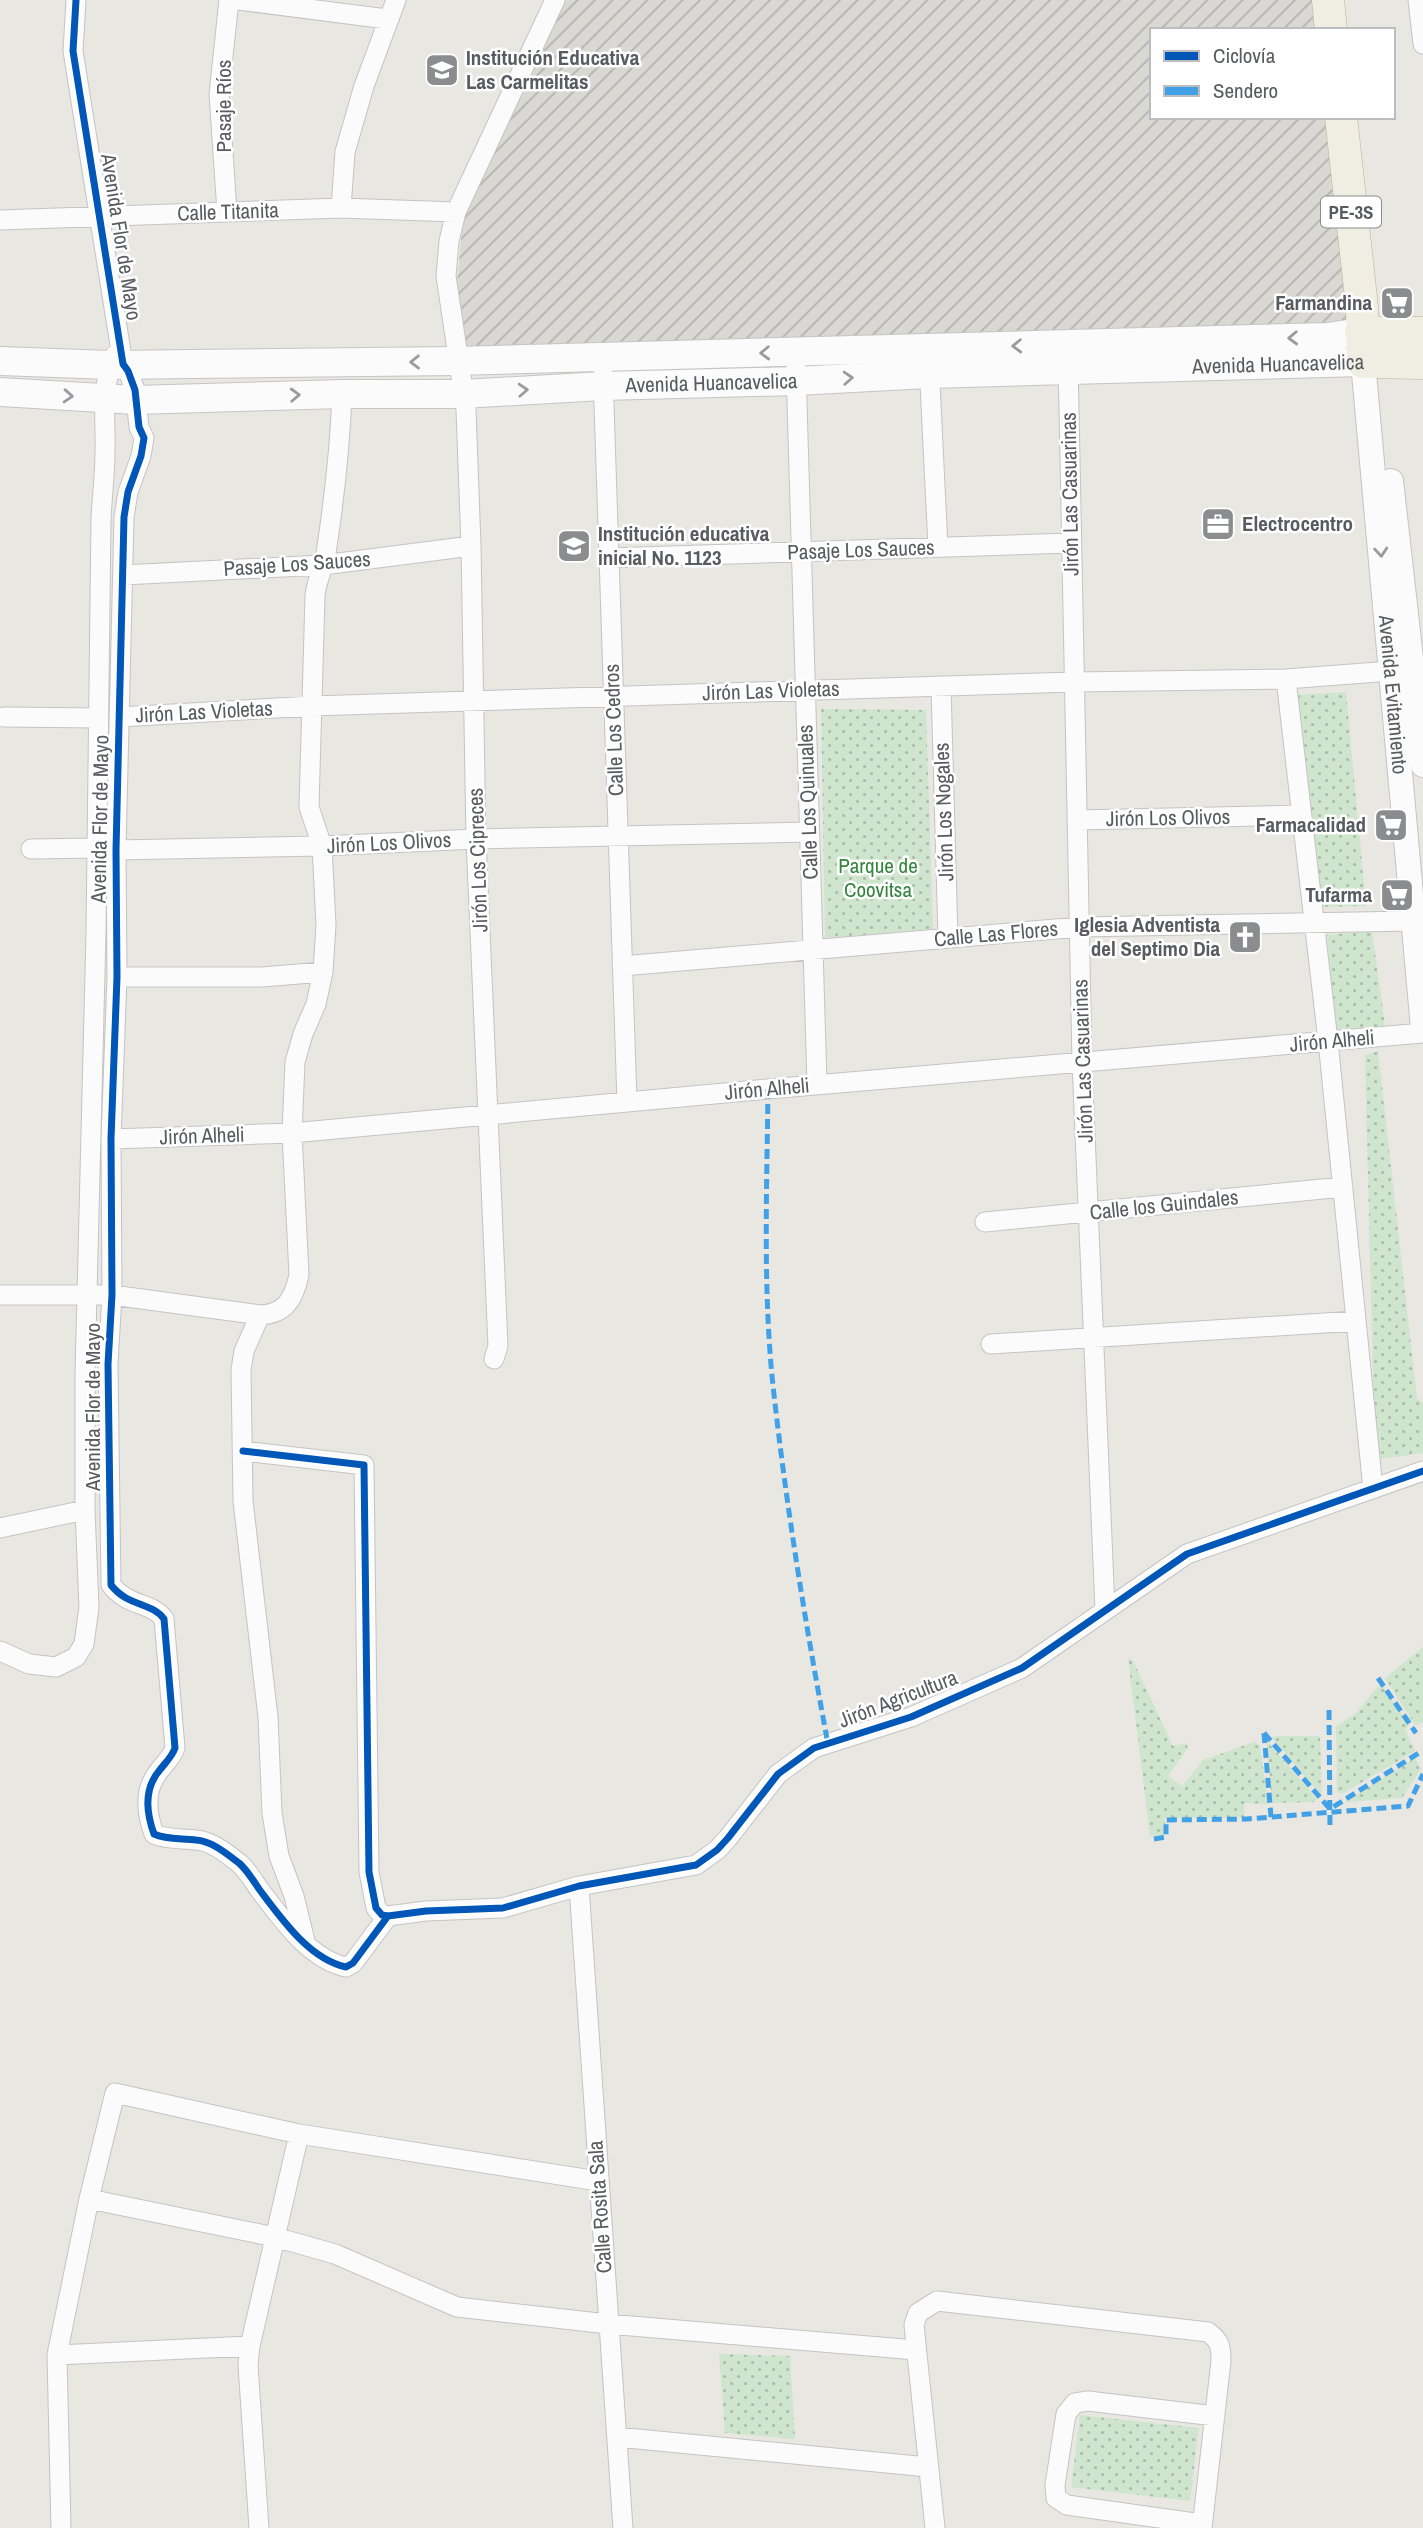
<svg xmlns="http://www.w3.org/2000/svg" width="1423" height="2528" viewBox="0 0 1423 2528" font-family="'Archivo Narrow',sans-serif">
  <defs>
    <pattern id="industrial-furrows" width="10" height="10" patternUnits="userSpaceOnUse" patternTransform="scale(1.75)"><rect width="10" height="10" fill="#d9d8d3"/><path d="M-1 1l2-2M0 10L10 0M9 11l2-2" fill="none" stroke="#b3b2af"/></pattern>
    <pattern id="grass-dots" width="8" height="8" patternUnits="userSpaceOnUse" patternTransform="scale(1.75)"><rect width="8" height="8" fill="#cfe5ce"/><path d="M2 2h.1M6 6h.1" fill="none" stroke="#abbdab" stroke-width="1.8" stroke-linecap="round"/></pattern>
  </defs>
  <rect width="100%" height="100%" fill="#e8e7e2"/>
  <path fill="url(#industrial-furrows)" d="M562 0H1319L1323 30H1152V117H1332L1355 323 460 355 456 293 464 209Z"/>
  <path fill="url(#grass-dots)" d="M1346 692 1366 906 1319 907 1293 695Z
    M821 709 926 710 933 929 825 938Z
    M1372 931 1385 1026 1336 1031 1327 935Z
    M1378 1051 1417 1399 1423 1403V1453L1375 1460 1365 1055Z
    M1423 1647V1722L1415 1725 1385 1678Z
    M1128 1658 1133 1661 1173 1746 1186 1743 1188 1748 1168 1776 1182 1786 1203 1760 1254 1742 1260 1745 1268 1804 1244 1803V1817L1165 1818V1836H1150Z
    M1381 1683 1409 1726 1405 1729 1415 1751 1342 1794 1337 1792 1336 1726 1356 1713Z
    M1280 1736H1320L1322 1796 1271 1737Z
    M1267 1741 1317 1799 1314 1802 1272 1803Z
    M1415 1758 1421 1769 1402 1798 1345 1802Z
    M719 2354 790 2356 795 2439 725 2433Z
    M1080 2415 1199 2428 1190 2501 1071 2487Z"/>
  <g fill="none" stroke-linecap="round" stroke-linejoin="round">
    <g stroke="#c4c4c3" stroke-width="21">
      <path id="minor" d="M76 0 73 51 123 364 128 371 135 390 139 427 144 438 141 456 128 492 124 517 116 850 117 977 111 1139 112 1295 108 1364 111 1585C128 1607 152 1602 164 1619L175 1748C172 1757 165 1763 159 1771 144 1789 146 1812 154 1834 167 1840 182 1838 196 1840 212 1841 227 1854 239 1863 247 1870 253 1880 259 1889 281 1918 309 1959 346 1967L353 1963 388 1916
        M238 0 387 19
        M1418 0 1423 44
        M341 208 345 152 364 86 396 0
        M227 212 219 94 229 0
        M0 220 341 208 456 212
        M1068 359 1082 1062 1105 1610
        M929 363 938 547
        M796 368 817 1084
        M603 375 627 1102
        M608 558 1071 543
        M123 575 323 565 471 546
        M1286 679 1328 1041 1373 1489
        M941 686 948 938
        M4 717 98 718
        M119 717 312 706 1074 682 1286 679 1404 670
        M1077 820 1301 815
        M31 849 96 848 116 850 322 846 476 839 809 832
        M622 966 1079 927 1412 921
        M117 977H262L323 972
        M111 1139 292 1133 768 1089 1423 1033
        M985 1222 1343 1187
        M0 1295H112L260 1315C286 1314 294 1298 299 1275L292 1133 295 1062 303 1034 316 1004 323 972 326 925 322 846 309 807 315 596C316 581 324 568 326 553 334 501 340 447 342 394
        M260 1315 244 1351 241 1370 243 1501 268 1717 272 1813 279 1856 294 1896 305 1941
        M991 1344 1356 1321
        M494 1359 498 1346 476 839 471 546 466 410 446 276 449 241 456 212 555 0
        M243 1451 364 1465 369 1872 376 1908 382 1915 388 1916 426 1911 503 1908 579 1886 696 1865 717 1850 728 1838 778 1774 814 1748 911 1717 1022 1668 1187 1554 1423 1471
        M0 1528 85 1510
        M0 1651 29 1664 56 1667 76 1657 84 1644 89 1607 85 1510V1374L96 933 101 519C102 497 105 474 105 452 106 418 100 388 115 355
        M579 1886 623 2528
        M89 2199 275 2237 335 2254 457 2307 608 2324 916 2350
        M57 2355 250 2346
        M617 2437 928 2467
        M1202 2524 1067 2505 1056 2498 1055 2485 1066 2414 1075 2403 1088 2401 1215 2416
        M61 2528 57 2355 89 2199 115 2093 299 2134 598 2181
        M259 2528 248 2365 250 2346 299 2134
        M935 2528 914 2325 918 2313 937 2301 1208 2332C1220 2341 1221 2346 1221 2361L1202 2528"/>
    </g>
    <g stroke="#c4c4c3" stroke-width="26">
      <g id="tertiary">
        <path id="s1" d="M1363 362 1423 1028"/>
        <path d="M1391 481 1423 765"/>
      </g>
    </g>
    <g stroke="#c5c5c4" stroke-width="30">
      <g id="secondary">
        <path d="M0 361 110 365 457 361 1328 337 1361 332"/>
        <path id="s2" d="M0 392 135 400 342 394H463L603 386 796 381 928 374 1363 362"/>
      </g>
    </g>
    <g stroke="#bfb490" stroke-width="33">
      <path id="trunk" d="M1328 0 1331 30
        M1341 117 1362 307 1363 362 1423 363
        M1361 332 1423 333"/>
    </g>
    <use href="#minor" stroke="#fcfbfb" stroke-width="19"/>
    <use href="#tertiary" stroke="#fcfbfb" stroke-width="24"/>
    <use href="#secondary" stroke="#fcfbfb" stroke-width="28"/>
    <use href="#trunk" stroke="#f0ede2" stroke-width="32"/>
    <path stroke="#42a1e6" stroke-width="5" stroke-dasharray="10 5" stroke-linecap="butt" d="M768 1089C767 1184 763 1281 772 1376 785 1499 805 1622 828 1744
      M1378 1678 1416 1733
      M1329 1710 1330 1829
      M1264 1733 1330 1809 1422 1751
      M1264 1733 1271 1817
      M1154 1839 1166 1837V1820L1247 1819 1408 1806 1423 1774"/>
    <g stroke="#fff" stroke-width="11">
      <path id="cycleway" d="M76 0 73 51 123 364 128 371 135 390 139 427 144 438 141 456 128 492 124 517 116 850 117 977 111 1139 112 1295 108 1364 111 1585C128 1607 152 1602 164 1619L175 1748C172 1757 165 1763 159 1771 144 1789 146 1812 154 1834 167 1840 182 1838 196 1840 212 1841 227 1854 239 1863 247 1870 253 1880 259 1889 281 1918 309 1959 346 1967L353 1963 388 1916
        M243 1451 364 1465 369 1872 376 1908 382 1915 388 1916 426 1911 503 1908 579 1886 696 1865 717 1850 728 1838 778 1774 814 1748 911 1717 1022 1668 1187 1554 1423 1471"/>
    </g>
    <use href="#cycleway" stroke="#0057b8" stroke-width="7"/>
  </g>
  <defs><path id="oneway-chevron" d="M-2-3.5L2.5 0L-2 3.5" fill="none" stroke-width="1.6" stroke-linecap="round" stroke-linejoin="round" transform="scale(1.75)"/></defs>
  <g stroke="#9a9b9e">
    <use href="#oneway-chevron" transform="translate(1293 338) rotate(178)"/>
    <use href="#oneway-chevron" transform="translate(1017 346) rotate(178)"/>
    <use href="#oneway-chevron" transform="translate(765 353) rotate(178)"/>
    <use href="#oneway-chevron" transform="translate(415 362) rotate(179)"/>
    <use href="#oneway-chevron" transform="translate(848 378) rotate(-3)"/>
    <use href="#oneway-chevron" transform="translate(523 390) rotate(-3)"/>
    <use href="#oneway-chevron" transform="translate(295 395) rotate(-2)"/>
    <use href="#oneway-chevron" transform="translate(68 396) rotate(4)"/>
    <use href="#oneway-chevron" transform="translate(1381 552) rotate(85)"/>
  </g>
  <defs>
    <g id="school-square" transform="scale(1.75)"><rect x="-9" y="-9" width="18" height="18" rx="4" fill="#8a8c8e" stroke="#fff"/><path d="M0-5L7-2L0 1L-7-2ZM-4 1L0 2.5L4 1V4Q0 6-4 4Z" fill="#fff"/></g>
    <g id="supermarket-square" transform="scale(1.75)"><rect x="-9" y="-9" width="18" height="18" rx="4" fill="#8a8c8e" stroke="#fff"/><path d="M-6-5.5h2.5l.6 2H6L4.5 2H-2.5L-4.4-4H-6ZM-1.5 3.2a1.3 1.3 0 1 0 .1 0ZM3 3.2a1.3 1.3 0 1 0 .1 0Z" fill="#fff"/></g>
    <g id="office-square" transform="scale(1.75)"><rect x="-9" y="-9" width="18" height="18" rx="4" fill="#8a8c8e" stroke="#fff"/><path d="M-6-3h4V-5.5h4V-3h4V5H-6ZM-1-4.5V-3h2v-1.5ZM-6 0V1H6V0Z" fill="#fff"/></g>
    <g id="church-square" transform="scale(1.75)"><rect x="-9" y="-9" width="18" height="18" rx="4" fill="#8a8c8e" stroke="#fff"/><path d="M-1.2-6h2.4v3.5h3.3v2.4h-3.3V6h-2.4V-.1h-3.3v-2.4h3.3Z" fill="#fff"/></g>
  </defs>
  <g fill-rule="evenodd">
    <use href="#school-square" x="442" y="70"/>
    <use href="#supermarket-square" x="1397" y="303"/>
    <use href="#office-square" x="1218" y="524"/>
    <use href="#school-square" x="574" y="546"/>
    <use href="#supermarket-square" x="1391" y="825"/>
    <use href="#supermarket-square" x="1397" y="895"/>
    <use href="#church-square" x="1245" y="937"/>
  </g>
  <g text-anchor="middle" stroke-width="5" stroke-linejoin="round" paint-order="stroke">
    <rect fill="#fff" stroke="#8a8c90" stroke-width="2" x="1321" y="196.5" width="60" height="31" rx="5"/>
    <g font-size="19" font-weight="bold" fill="#585b60">
      <text x="1351" y="219">PE-3S</text>
    </g>
    <g font-size="21" font-weight="bold" fill="#585b60" stroke="#fff" text-anchor="end">
      <text x="466" y="65" text-anchor="start">Institución Educativa<tspan x="466" dy="24">Las Carmelitas</tspan></text>
      <text x="1372" y="310">Farmandina</text>
      <text x="1242" y="531" text-anchor="start">Electrocentro</text>
      <text x="598" y="541" text-anchor="start">Institución educativa<tspan x="598" dy="24">inicial No. 1123</tspan></text>
      <text x="1366" y="832">Farmacalidad</text>
      <text x="1372" y="902">Tufarma</text>
      <text x="1220" y="932">Iglesia Adventista<tspan x="1220" dy="24">del Septimo Dia</tspan></text>
    </g>
    <g font-size="21" fill="#585b60" stroke="#fff">
      <text transform="translate(224 106) rotate(-90)" y="7">Pasaje Ríos</text>
      <text transform="translate(228 212) rotate(-2)" y="7">Calle Titanita</text>
      <text transform="translate(121 237) rotate(81)" y="7">Avenida Flor de Mayo</text>
      <text dy="7" stroke="none"><textPath href="#s2" startOffset="1279">Avenida Huancavelica</textPath></text>
      <text dy="7" stroke="none"><textPath href="#s2" startOffset="712">Avenida Huancavelica</textPath></text>
      <text transform="translate(1070 494) rotate(-91)" y="7">Jirón Las Casuarinas</text>
      <text transform="translate(861 550) rotate(-2)" y="7">Pasaje Los Sauces</text>
      <text transform="translate(297 564) rotate(-4)" y="7">Pasaje Los Sauces</text>
      <text transform="translate(771 691) rotate(-2)" y="7">Jirón Las Violetas</text>
      <text dy="7" stroke="none"><textPath href="#s1" startOffset="334">Avenida Evitamiento</textPath></text>
      <text transform="translate(204 712) rotate(-3)" y="7">Jirón Las Violetas</text>
      <text transform="translate(614 730) rotate(-92)" y="7">Calle Los Cedros</text>
      <text transform="translate(808 802) rotate(-92)" y="7">Calle Los Quinuales</text>
      <text transform="translate(944 812) rotate(-92)" y="7">Jirón Los Nogales</text>
      <text transform="translate(1168 818) rotate(-1)" y="7">Jirón Los Olivos</text>
      <text transform="translate(100 819) rotate(-89)" y="7">Avenida Flor de Mayo</text>
      <text transform="translate(389 843) rotate(-3)" y="7">Jirón Los Olivos</text>
      <text transform="translate(478 860) rotate(-92)" y="7">Jirón Los Cipreces</text>
      <text transform="translate(996 934) rotate(-5)" y="7">Calle Las Flores</text>
      <text transform="translate(1332 1041) rotate(-5)" y="7">Jirón Alheli</text>
      <text transform="translate(1083 1061) rotate(-92)" y="7">Jirón Las Casuarinas</text>
      <text transform="translate(767 1089) rotate(-5)" y="7">Jirón Alheli</text>
      <text transform="translate(202 1136) rotate(-2)" y="7">Jirón Alheli</text>
      <text transform="translate(1164 1205) rotate(-6)" y="7">Calle los Guindales</text>
      <text transform="translate(93 1407) rotate(-90)" y="7">Avenida Flor de Mayo</text>
      <text transform="translate(898 1699) rotate(-21)" y="7">Jirón Agricultura</text>
      <text transform="translate(600 2207) rotate(-94)" y="7">Calle Rosita Sala</text>
    </g>
    <g font-size="21" fill="#33843c" stroke="#fff">
      <text x="878" y="873">Parque de<tspan x="878" dy="24">Coovitsa</tspan></text>
    </g>
  </g>
  <rect x="1150" y="28" width="245" height="91" fill="#ffffff" stroke="#bcbdbf" stroke-width="2"/>
  <rect x="1164" y="51" width="35" height="10" fill="#0057b8" stroke="#bcbdbf" stroke-width="2"/>
  <text x="1213" y="63" font-size="21" fill="#585b60">Ciclovía</text>
  <rect x="1164" y="86" width="35" height="10" fill="#42a1e6" stroke="#bcbdbf" stroke-width="2"/>
  <text x="1213" y="98" font-size="21" fill="#585b60">Sendero</text>
</svg>
